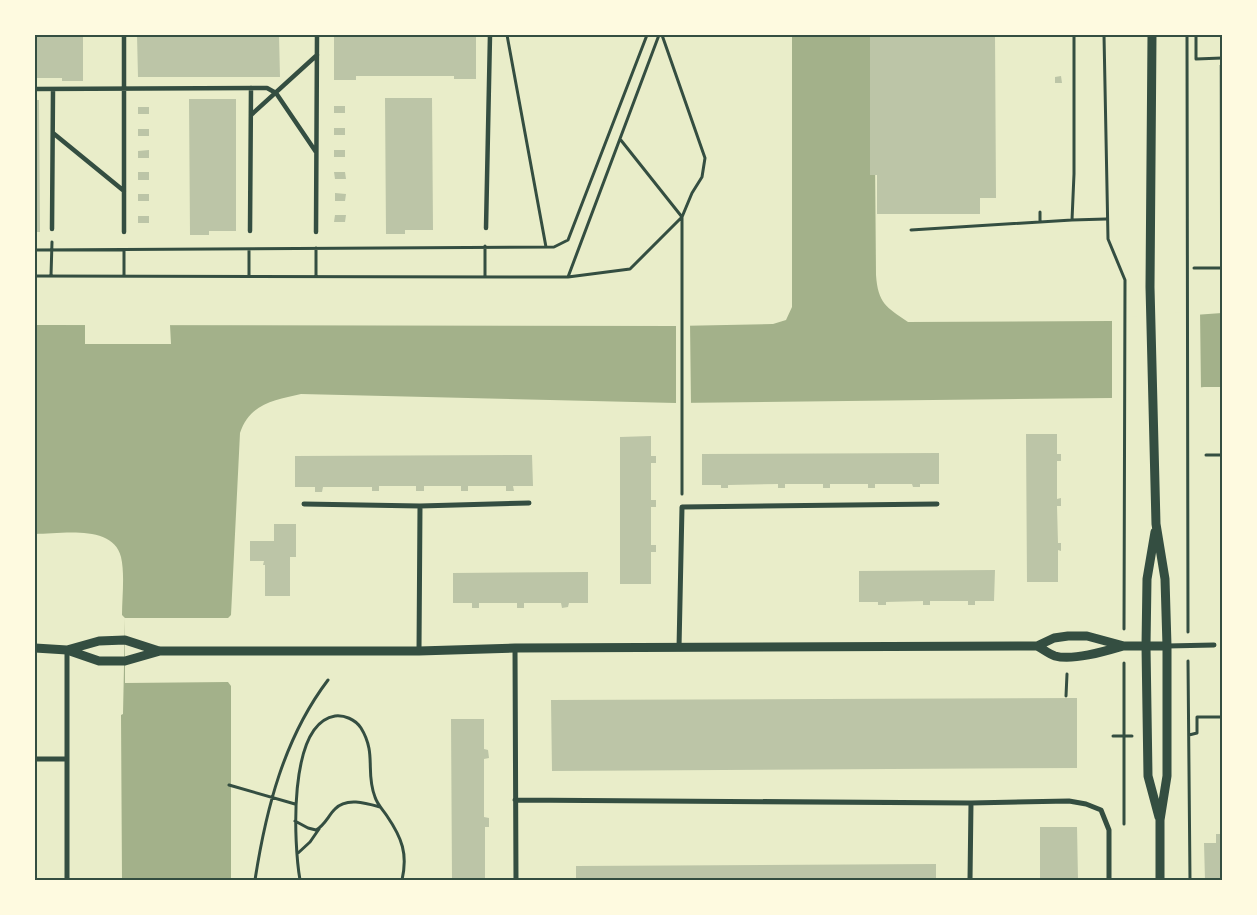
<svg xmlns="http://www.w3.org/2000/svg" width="1257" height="915" viewBox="0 0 1257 915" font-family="'Sofia Sans Condensed',sans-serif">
  <rect width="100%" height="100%" fill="#e9edc9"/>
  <path fill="#a3b18a" d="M792 35H874L876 275C878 303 886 307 908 322L1111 321 1222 313V387H1204L1111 398 676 403 301 394C275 400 250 403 240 433L231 615 228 618 227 625 228 682 231 686V880H122L121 715 123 714 125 618 122 615C122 598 125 574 121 557 113 524 61 534 35 534V325L676 326 773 324 786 320 792 307Z"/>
  <path fill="#e9edc9" d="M1200 311 1201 390 1112 401V318Z
    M690 322 691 405 676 406V323Z
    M85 325H170L171 344H85Z
    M125 618H228V682L125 683Z"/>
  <path fill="#bcc5a7" d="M35 35H83V81H62V78H35Z
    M137 35H279L280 77H138Z
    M334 35H476V79H454V76H356V80H334Z
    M870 35H995L996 198H980V214H877V175H870Z
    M1219 65H1222V223H1220Z
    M1061 76 1062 83H1055V77Z
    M385 98H432L433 230H405V234H386Z
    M189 99H236V231H209V235H190Z
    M35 100H39L40 232H35Z
    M334 106H345V113H334Z
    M138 107H149V114H138Z
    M334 128H345V135H334Z
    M138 129H149V136H138Z
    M149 150V158H138V151Z
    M334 150H345V157H334Z
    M138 172H149V180H138Z
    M334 172H345L346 179H335Z
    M335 193 346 194 345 201H335Z
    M138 194H149V201H138Z
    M335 215H346L345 222H334Z
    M138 216H149V223H138Z
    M1026 434H1057V454H1061V461H1057V499L1061 498V506H1057L1058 543H1061V551L1058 550V582H1027Z
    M651 436V456H656V463H651V500H656V507H651V545H656V552H651V584H620V437Z
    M939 453V484H920V487H913L912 484H875V488H868V484H830V488H823V484H785V488H778V484L728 485V488H721V485H702V454Z
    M532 455 533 486H513L514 491H506V486H468V491H461V486H424V491H416V486H379V491H372V487H323L322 492H315V487H295V456Z
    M274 524H296V557H290V596H265V565H263L264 561H250V541H274Z
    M995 570 994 601H975V605H968V601H930V605H923V601L886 602V605H878V602H859V571Z
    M588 572V603H569L568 607 562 608 561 603H524V608H517V603H479V608H472V603H453V573Z
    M1077 698V768L552 771 551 700Z
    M451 719H484V749L488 750 489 758 484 759V817L489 818V827H485V880H452Z
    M1040 827H1077L1078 880H1040Z
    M1216 834H1222V880H1205L1204 843H1216Z
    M936 864V880H576V866Z"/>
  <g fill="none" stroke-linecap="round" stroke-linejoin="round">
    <path stroke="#344e41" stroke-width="3" d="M507 35 546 247
      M1074 35V174L1072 220 1106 219
      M1104 35 1108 239 1125 280 1124 629
      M1187 35 1188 632
      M1196 35V59L1222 58
      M620 139 682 217V494
      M1040 212V222
      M911 230 1072 220
      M485 246V277
      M35 250 554 247 568 240 647 35
      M1194 268H1222
      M35 276 568 277 630 269 682 217 692 193 702 177 705 158 662 35
      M51 276 52 242
      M124 276V250
      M249 276V249
      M316 276V248
      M568 277 659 35
      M1206 455H1222
      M1188 661 1190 880
      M1124 663V824
      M1066 696 1067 674
      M1189 735 1197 733V717H1222
      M1113 736H1132
      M229 785 295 804
      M295 821 308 828 316 830C325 825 328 816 335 809 346 797 366 803 380 807
      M297 854 310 842 319 829
      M255 880C266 809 284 738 328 680
      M300 880C294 846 287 724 335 716 344 715 355 719 361 728 377 754 365 772 375 797 377 804 383 810 387 816 402 838 408 854 402 880"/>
    <path stroke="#344e41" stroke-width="4.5" d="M35 89 267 88 276 93 316 152
      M251 115 317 55
      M53 133 124 191
      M486 228 490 35
      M52 229 53 89
      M250 231 251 88
      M124 232V35
      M316 232 317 35"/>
    <path stroke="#344e41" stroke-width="5" d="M304 504 420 506 529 503
      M1167 646 1214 645
      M515 648 516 880
      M679 648 682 507 937 504
      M67 650V880
      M419 651 420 506
      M35 759H67
      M515 800 971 803 1069 801 1086 804 1101 810 1109 830V880
      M970 880 971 803"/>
    <path stroke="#344e41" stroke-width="9" d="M1152 35 1150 287 1156 524 1165 579 1167 646V776L1160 820V880
      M1155 532 1147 579 1146 646 1148 776 1159 817
      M1037 646C1043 649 1049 654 1055 656 1073 661 1106 651 1123 646
      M35 648 67 650 99 661H125L160 651H419L515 648 1037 646 1054 638 1068 636H1087L1124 646H1167
      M67 650 99 641 125 640 159 651"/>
  </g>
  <rect width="1257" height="915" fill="none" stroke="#fefae0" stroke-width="72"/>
  <rect x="36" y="36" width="1185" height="843" fill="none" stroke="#344e41" stroke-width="2"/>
</svg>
